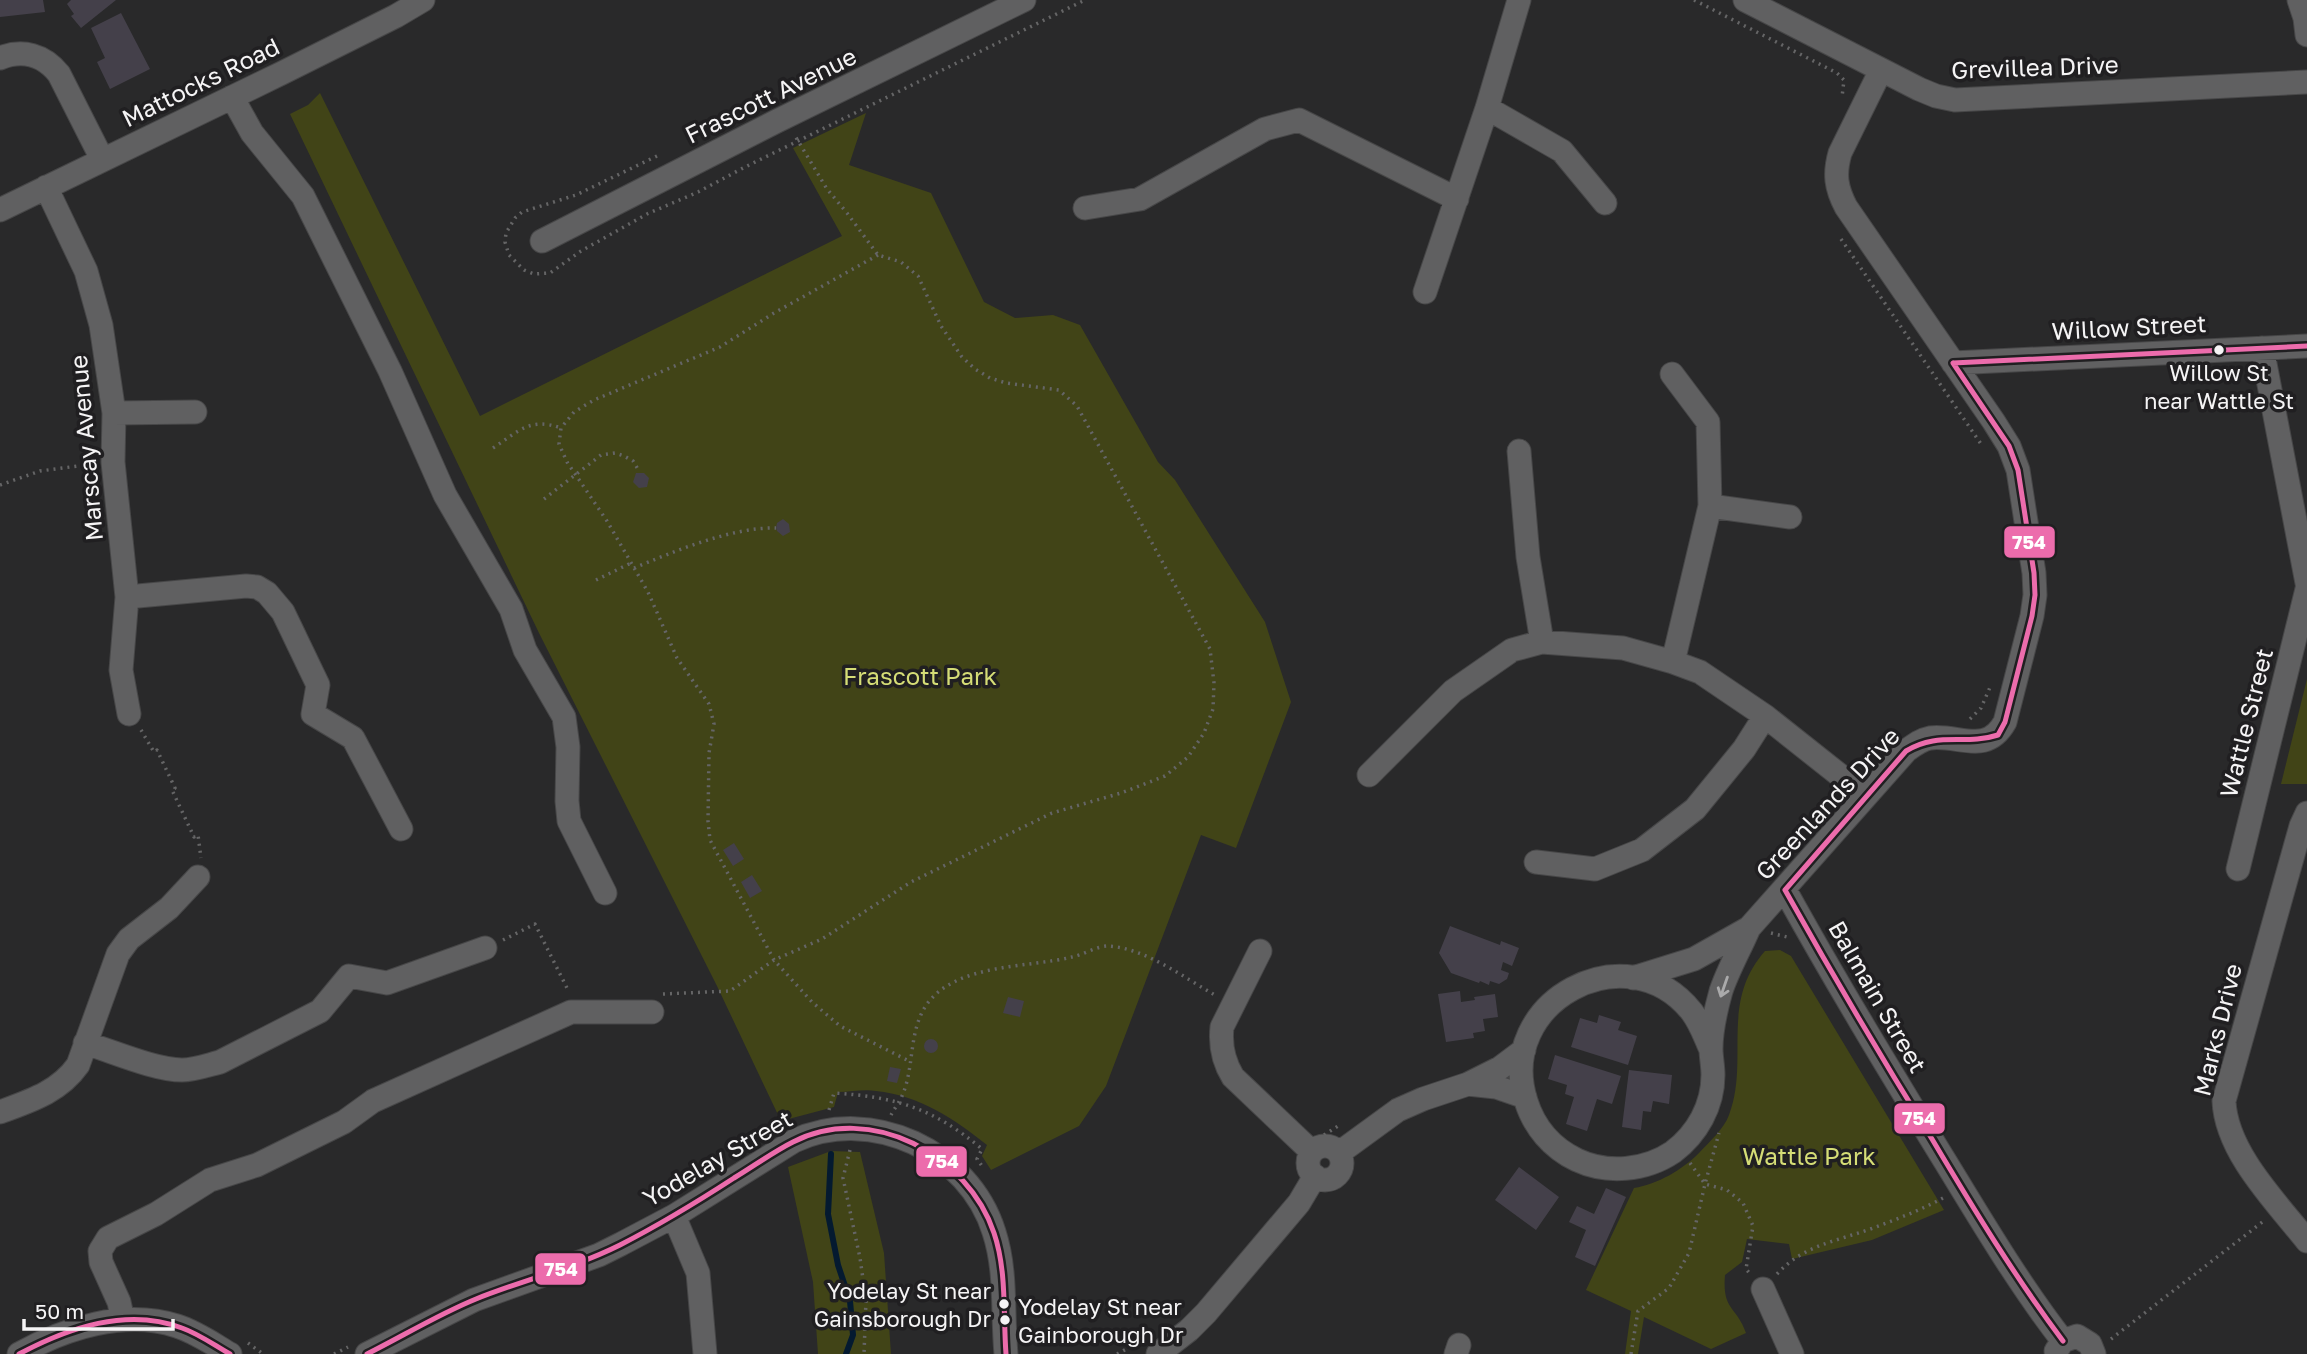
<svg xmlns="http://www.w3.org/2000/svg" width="2307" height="1354" viewBox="0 0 2307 1354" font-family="'Golos Text',sans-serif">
  <rect width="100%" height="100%" fill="#29292a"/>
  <path fill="#414417" d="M320 93 480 416 842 236 793 148 866 113 849 165 931 193 984 302 1015 318 1053 315 1080 325 1158 462 1175 480 1265 622 1291 702 1236 848 1201 835 1106 1086 1079 1126 991 1170 982 1156 987 1145C955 1119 918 1095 876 1091 864 1089 851 1092 838 1092L834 1107 781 1121 717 986 539 633 290 114 308 105Z
    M2307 679V784H2281Z
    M1780 950 1791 956 1944 1210 1872 1240 1792 1259 1789 1244 1747 1239 1742 1262 1725 1275C1722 1311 1736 1305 1746 1333L1711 1349 1644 1317 1638 1354H1625L1631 1311 1586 1290 1634 1188C1658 1184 1682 1170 1699 1153 1709 1142 1724 1129 1729 1115 1750 1060 1719 1003 1765 951Z
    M831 1151 860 1152 884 1253 891 1354H818L813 1282 788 1167Z"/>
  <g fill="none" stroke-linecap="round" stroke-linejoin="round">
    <path stroke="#041a30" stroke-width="6" d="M831 1154 828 1214 838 1265 850 1301 853 1335 846 1354"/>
  </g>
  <path fill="#44404a" d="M0 0H43L45 12 0 17Z
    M71 0H116L81 28 71 16 74 14 67 4Z
    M121 13 150 69 110 89 97 62 105 58 91 28Z
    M636 473H644L649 478 647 487 639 488 633 482Z
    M783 519 789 524 790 532 783 536 777 531 776 528 777 523Z
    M734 843 744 859 733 866 723 850Z
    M752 875 762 891 750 898 741 882Z
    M1450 926 1500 945 1501 941 1519 948 1512 966 1503 962 1501 970 1509 973 1507 979 1499 984 1490 981 1489 985 1480 981 1479 983 1451 973 1439 953Z
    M1460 991 1461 1002 1475 1000 1474 997 1495 994 1498 1017 1483 1019 1485 1031 1473 1033 1474 1038 1446 1042 1438 994Z
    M1008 997 1024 1001 1020 1017 1003 1013Z
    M1599 1015 1621 1022 1618 1030 1637 1036 1628 1065 1571 1047 1580 1018 1597 1023Z
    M924 1046a7 7 0 1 1 14 0a7 7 0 1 1-14 0Z
    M1555 1055 1621 1076 1612 1104 1597 1099 1587 1131 1566 1124 1574 1097 1565 1094 1567 1085 1548 1079Z
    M890 1067 901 1069 897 1083 887 1081Z
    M1629 1070 1672 1075 1669 1104 1653 1101 1651 1112 1643 1111 1641 1130 1622 1127Z
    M1519 1167 1559 1197 1536 1230 1495 1200Z
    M1606 1188 1626 1197 1595 1266 1575 1257 1586 1230 1569 1222 1577 1206 1594 1214Z"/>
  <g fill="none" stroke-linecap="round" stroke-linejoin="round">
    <g stroke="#474748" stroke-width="25">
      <path id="minor" d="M1745 0 1919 89 1936 96 1955 100 2307 82
        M2299 0 2305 18 2307 35
        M0 58C23 49 44 55 59 74L102 159
        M232 97 252 133 303 196 390 371 445 495 511 609 525 650 564 717 568 747 567 801 569 821 605 893
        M1487 108 1562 151 1605 203
        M46 187 86 271 101 325 114 413 113 462 127 597 121 670 129 714
        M1085 208 1140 199 1265 129 1299 120 1457 199
        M0 210 282 73 396 16 423 0
        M542 241 777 121 1024 0
        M1425 292 1487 108 1519 0
        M2262 348 2307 583
        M1953 363 2307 346
        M1672 374 1708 422 1710 506 1673 662
        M114 413 195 412
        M1519 451 1528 557 1542 642
        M1710 506 1790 517
        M127 597 246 586 257 587 267 593 283 612 318 685 313 714 353 738 401 829
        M1369 775 1453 691 1512 650 1542 642 1623 648 1673 662 1700 672 1765 716 1866 796
        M2307 813 2301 826 2224 1101C2226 1152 2276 1202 2307 1241
        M1536 862 1595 869 1642 850 1695 809 1744 749 1765 716
        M2238 869 2307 589
        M1785 890C1834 979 1887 1066 1940 1153 1979 1216 2017 1282 2063 1341
        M1260 951 1222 1027C1220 1045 1223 1061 1233 1077L1312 1152
        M1633 978 1694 959 1749 928 1906 751C1914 745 1920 740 1930 738 1959 734 1986 756 2005 722L2032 616 2035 595 2034 573 2018 470 2009 446 1994 422 1846 207C1836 188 1834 174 1840 153L1881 70
        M85 1043C112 1051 155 1070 182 1070 194 1070 208 1065 220 1062L320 1011 349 976 387 983 485 948
        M1711 1050C1705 1037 1701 1024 1692 1012 1627 930 1494 1002 1526 1101 1534 1127 1552 1148 1577 1160 1607 1174 1645 1171 1673 1152 1697 1134 1713 1106 1713 1075 1713 1066 1711 1057 1711 1049 1711 1031 1716 1009 1721 991 1728 970 1740 949 1749 928
        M1468 1084 1496 1087 1525 1097
        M0 1112C30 1101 59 1092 78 1065L118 954 129 939 169 908 198 877
        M1308 1163a17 17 0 1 1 34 0a17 17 0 1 1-34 0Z
        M1339 1153 1398 1110 1423 1099 1468 1084 1500 1068 1524 1050
        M674 1216 698 1273 705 1354
        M1763 1289 1792 1354
        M123 1320 119 1302 101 1262 100 1251 108 1238 156 1214 210 1180 257 1165 344 1122 373 1101 571 1012H652
        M2056 1351 2063 1341 2077 1336 2090 1344 2094 1354
        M19 1354C65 1328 125 1309 177 1326 196 1332 213 1344 230 1354
        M367 1354 474 1300 599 1255 621 1244 674 1216 794 1141C871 1105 969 1151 994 1232 1007 1272 1002 1312 1006 1354
        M1158 1354 1189 1330 1206 1313 1299 1203 1315 1176
        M1456 1354 1459 1345"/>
    </g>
    <path stroke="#656566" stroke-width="3.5" stroke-dasharray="2 5" stroke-linecap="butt" d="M1694 0 1837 73 1844 80 1842 97
      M657 156 576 195 522 212 515 218 506 233 505 242 509 255 524 270 534 274 550 273 581 251 647 214 698 192 745 167 1085 0
      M1841 239 1981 444
      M878 255 774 313 720 347 594 400 574 412 561 428 559 444 567 462 607 521 648 592 677 658 709 704 714 724 709 753 708 821 710 840 774 960 812 1002 840 1026 909 1061
      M493 448C519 431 530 417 561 428
      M0 485 40 471 93 464
      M544 499 601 455 615 453 624 456 633 461 639 471
      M634 568C675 551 732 527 776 528
      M596 580 631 563
      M1970 719 1981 708 1991 685
      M141 730 154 752 157 750 175 788 172 790 194 837 198 835 201 858
      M1771 933 1787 937
      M503 940 535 924 569 992
      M663 994 730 991 774 960 822 939 911 882 1052 813 1121 793 1165 776 1188 757 1204 733 1213 709 1214 683 1210 649 1077 406 1059 390 1006 383 990 378 975 369 962 357 941 326 918 276 901 262 878 255 847 213 827 189 794 134
      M829 1110 834 1093C896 1097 933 1108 982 1149L977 1159 982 1166
      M891 1115C894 1109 899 1103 902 1096 915 1067 908 1031 927 1004 957 963 1028 968 1072 957 1083 955 1097 946 1108 946 1145 948 1183 977 1215 995
      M1324 1135 1338 1126
      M850 1150 843 1178 860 1258 866 1300 864 1354
      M1690 1163 1705 1184 1727 1190 1743 1203 1753 1226 1746 1269 1751 1275
      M1777 1274C1803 1245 1838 1241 1873 1228 1897 1219 1921 1210 1943 1198
      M2111 1339 2265 1220
      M248 1343 263 1354
      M334 1354 348 1347
      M1117 1354 1140 1342
      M1631 1354 1638 1311 1669 1288 1689 1253 1705 1184 1719 1133"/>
    <use href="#minor" stroke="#606061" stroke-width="23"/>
    <g stroke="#201f21" stroke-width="10">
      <path id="bus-1" d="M1953 363 2009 446 2018 470 2034 573 2035 595 2032 616 2005 722 1998 735
        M1953 363 2307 346
        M1785 890C1832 974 1881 1057 1932 1139 1973 1208 2015 1277 2063 1341
        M1785 890 1906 751C1939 731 1964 746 1998 735
        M19 1354C68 1328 127 1307 182 1328 199 1334 214 1345 230 1354
        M367 1354C403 1336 439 1314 476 1299 523 1280 574 1268 620 1245 659 1225 697 1202 734 1178 754 1166 773 1152 793 1142 871 1102 968 1155 994 1233 1007 1271 1003 1314 1006 1354"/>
    </g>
    <use href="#bus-1" stroke="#ec6cac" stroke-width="5"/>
  </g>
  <defs><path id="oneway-shaft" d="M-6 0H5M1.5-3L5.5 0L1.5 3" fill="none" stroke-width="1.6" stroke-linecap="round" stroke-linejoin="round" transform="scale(1.75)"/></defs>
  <use stroke="#aaaaab" href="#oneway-shaft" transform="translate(1724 987) rotate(109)"/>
  <g fill="#f5f4f5" stroke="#201f21" stroke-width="2.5">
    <circle cx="2219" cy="350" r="6"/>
    <circle cx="1004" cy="1304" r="6"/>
    <circle cx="1005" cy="1320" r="6"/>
  </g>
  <g text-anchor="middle" stroke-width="7" stroke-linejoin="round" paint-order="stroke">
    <g font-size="22" fill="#f5f4f5" stroke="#201f21">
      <text x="2219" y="381">Willow St<tspan x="2219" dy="28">near Wattle St</tspan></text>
      <text x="991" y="1299" text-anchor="end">Yodelay St near<tspan x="991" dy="28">Gainsborough Dr</tspan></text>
      <text x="1018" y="1315" text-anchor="start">Yodelay St near<tspan x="1018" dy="28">Gainborough Dr</tspan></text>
    </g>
    <g font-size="24" fill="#f5f4f5" stroke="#201f21">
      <text transform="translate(2035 68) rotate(-2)" y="8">Grevillea Drive</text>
      <text transform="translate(201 83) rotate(-26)" y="8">Mattocks Road</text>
      <text transform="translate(771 96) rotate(-26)" y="8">Frascott Avenue</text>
      <text transform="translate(2129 328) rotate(-3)" y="8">Willow Street</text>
      <text transform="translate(87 448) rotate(-95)" y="8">Marscay Avenue</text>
      <text transform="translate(2247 723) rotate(-76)" y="8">Wattle Street</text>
      <text transform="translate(1828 804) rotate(-47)" y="8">Greenlands Drive</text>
      <text transform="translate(1877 997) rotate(60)" y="8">Balmain Street</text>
      <text transform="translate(2218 1030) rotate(-76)" y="8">Marks Drive</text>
      <text transform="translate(718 1159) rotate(-30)" y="8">Yodelay Street</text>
    </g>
    <g font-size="24" fill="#d5dd76" stroke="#201f21">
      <text x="920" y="685">Frascott Park</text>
      <text x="1809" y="1165">Wattle Park</text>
    </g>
  </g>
  <g stroke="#201f21" stroke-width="2.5">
    <rect x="2003" y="525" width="53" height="34" rx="7" fill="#ec6cac"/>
    <rect x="1893" y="1102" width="53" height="33" rx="7" fill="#ec6cac"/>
    <rect x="915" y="1145" width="53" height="33" rx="7" fill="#ec6cac"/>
    <rect x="534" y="1252" width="53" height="34" rx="7" fill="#ec6cac"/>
  </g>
  <g font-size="19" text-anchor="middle" font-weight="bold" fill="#fff">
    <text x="2029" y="549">754</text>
    <text x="1919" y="1125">754</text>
    <text x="942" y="1168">754</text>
    <text x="561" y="1276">754</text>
  </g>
  <path d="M24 1319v10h149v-10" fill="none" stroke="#f5f4f5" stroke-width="3.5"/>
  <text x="35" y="1319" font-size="21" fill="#f5f4f5" stroke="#201f21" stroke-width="5" paint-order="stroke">50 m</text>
</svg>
